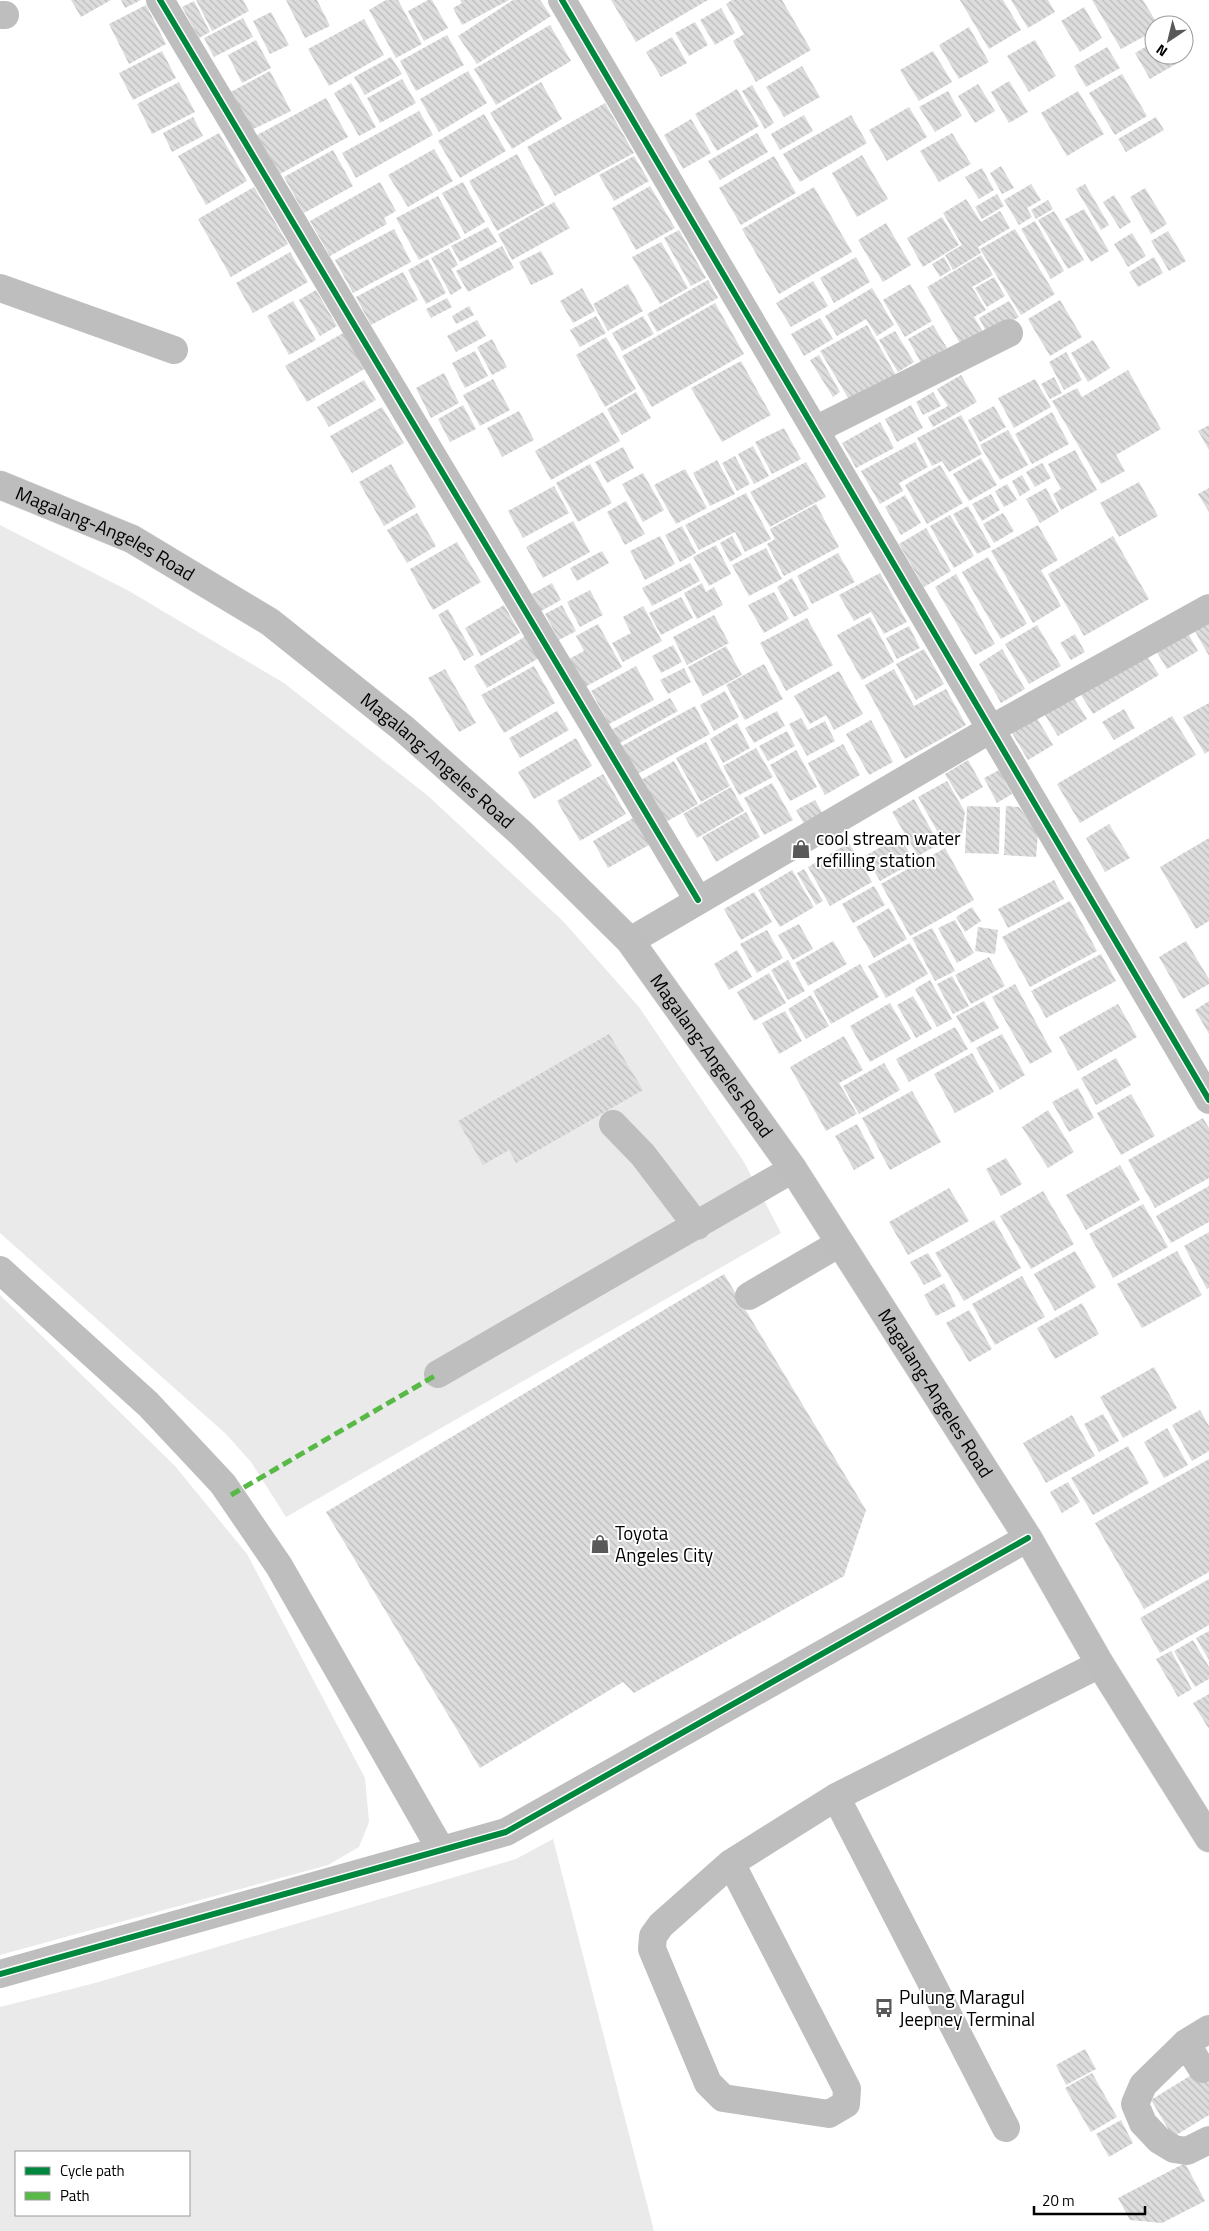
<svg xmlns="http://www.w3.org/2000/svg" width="1209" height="2231" viewBox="0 0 1209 2231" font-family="'Titillium Web',sans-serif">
  <defs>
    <pattern id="building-back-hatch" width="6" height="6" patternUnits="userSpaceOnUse" patternTransform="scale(1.25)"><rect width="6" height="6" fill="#ddd"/><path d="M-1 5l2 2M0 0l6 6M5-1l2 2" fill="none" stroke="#bcbcbc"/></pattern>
  </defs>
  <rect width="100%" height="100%" fill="#fff"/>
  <path fill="#eaeaea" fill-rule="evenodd" d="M0 525 129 591 284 683 427 795 563 921 639 1007 744 1162 781 1233 286 1517 251 1462 226 1434 0 1233Z
    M0 1295 175 1466 247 1554 365 1778 369 1822 359 1847 328 1865 0 1955Z
    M553 1839 654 2231H0V2007L95 1983 516 1859ZM189 2152V2215H16V2152Z"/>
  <path fill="url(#building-back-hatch)" d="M71 0H111L81 17Z
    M121 0H141L125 8Z
    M196 0H243L249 11 212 31Z
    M286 0H317L330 26 305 38Z
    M386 0H398L422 44 396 58 369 10Z
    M428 0H432L448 28 424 41 408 11Z
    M460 0H509L462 25 453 8 462 3Z
    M513 0H540L551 16 477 64 458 36Z
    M611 0H708L636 42Z
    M732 0H782L811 50 756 82 733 41 744 34 726 4Z
    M960 0H1003L1021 30 989 49Z
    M1011 0H1048L1055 12 1028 28Z
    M1092 0H1143L1158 25H1154V31L1121 49Z
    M194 1 210 32 199 38 182 7Z
    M146 5 166 44 129 64 109 24Z
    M1084 7 1102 38 1080 52 1061 21Z
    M721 8 735 33 715 45 700 20Z
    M271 12 289 45 270 54 253 21Z
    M243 18 253 37 214 57 204 38Z
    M364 19 384 55 329 86 308 49Z
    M695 22 708 45 689 56 675 33Z
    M550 25 571 61 496 105 474 69Z
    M969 27 989 62 959 79 939 45Z
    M447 35 464 65 416 91 400 61Z
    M672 37 687 63 661 77 646 52Z
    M256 40 271 68 242 83 228 55Z
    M1035 40 1056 76 1029 92 1007 56Z
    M1154 42V55H1180L1183 60 1150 79 1135 53Z
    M1107 47 1120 68 1086 87 1074 66Z
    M162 51 176 78 133 100 119 73Z
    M933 51 952 82 919 101 900 70Z
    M391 57 402 74 365 95 354 77Z
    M802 66 820 97 784 117 766 87Z
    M270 71 291 111 247 132 225 95Z
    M468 71 487 103 439 132 420 99Z
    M1122 74 1147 116 1115 135 1089 93Z
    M402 79 416 103 380 123 367 98Z
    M1009 81 1028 112 1009 123 991 92Z
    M179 82 195 112 152 134 137 104Z
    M541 82 562 119 512 149 490 113Z
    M351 83 376 127 359 136 334 93Z
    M978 84 995 111 975 123 958 96Z
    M752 85 774 123 765 129 742 91Z
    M737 89 759 126 717 151 695 114Z
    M948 91 962 116 935 132 919 107Z
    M1078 91 1104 134 1067 156 1041 113Z
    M326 98 348 137 280 174 257 135Z
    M605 103 634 153 555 196 527 147Z
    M909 107 927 137 887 161 869 130Z
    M419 111 433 135 356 178 342 153Z
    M484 114 506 151 460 178 438 141Z
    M804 115 813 131 780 150 771 134Z
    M851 115 867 143 800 182 783 154Z
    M193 117 203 136 172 152 163 133Z
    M1156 117 1164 130 1126 152 1118 139Z
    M691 119 711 153 683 169 664 135Z
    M219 133 247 181 206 205 178 156Z
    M757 133 768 152 720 180 708 161Z
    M952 133 971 164 939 182 920 151Z
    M434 149 453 181 408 207 388 175Z
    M333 150 353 186 304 213 284 177Z
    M517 154 545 205 497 231 469 181Z
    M862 155 888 199 857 217 832 173Z
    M634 156 649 181 614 201 599 175Z
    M774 156 796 193 741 225 719 188Z
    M1001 166 1014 188 1002 194 990 173Z
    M982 168 994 190 979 199 965 177Z
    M380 182 396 211 384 218 387 224 330 256 310 221Z
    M463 182 485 222 465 234 442 193Z
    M1031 184 1041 200 1027 208 1032 217 1019 225 1004 200Z
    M1085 184 1109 225 1101 230 1076 189Z
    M650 186 675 228 636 250 612 208Z
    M254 187 288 244 231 277 198 219Z
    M814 187 852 252 779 294 742 229Z
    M1145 188 1167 224 1151 234 1130 197Z
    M997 194 1004 206 982 219 975 207Z
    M1114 195 1131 222 1120 229 1103 202Z
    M438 196 461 238 419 260 396 218Z
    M966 199 981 222 1000 211 1010 228 978 247 981 253 953 270 945 255 962 245 943 213Z
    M1048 200 1053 209 1036 219 1031 210Z
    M554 202 570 228 512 260 498 234Z
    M1084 209 1109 251 1091 262 1065 219Z
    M1054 211 1084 260 1068 269 1038 220Z
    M942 217 959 245 923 267 907 238Z
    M1035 221 1064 271 1051 279 1021 229Z
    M886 223 911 265 883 282 858 240Z
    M488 227 497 242 460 262 451 246Z
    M394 229 411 262 353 293 335 260Z
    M1015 229 1055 294 1021 315 980 249Z
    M679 230 706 278 691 286 664 238Z
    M1168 231 1186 261 1169 271 1151 241Z
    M1132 233 1146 256 1128 267 1114 244Z
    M661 242 688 288 660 304 632 257Z
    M502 246 514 268 468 292 456 271Z
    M449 248 458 265 451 269 462 288 451 295 431 258Z
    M541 251 554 274 531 285 519 262Z
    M290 252 308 282 253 313 236 283Z
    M981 255 993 275 972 287 986 310 974 317 986 337 964 350 927 287Z
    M856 257 870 282 834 303 820 278Z
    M944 257 951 270 940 277 932 264Z
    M1154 257 1163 273 1138 287 1129 272Z
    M428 259 446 293 426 304 408 270Z
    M403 272 418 300 371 325 356 297Z
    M994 277 1005 296 987 307 975 288Z
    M708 280 718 298 657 332 647 314Z
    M813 281 828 306 791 327 776 303Z
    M628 284 643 311 608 331 593 304Z
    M910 284 932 321 905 337 883 300Z
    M582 288 595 311 573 323 560 301Z
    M872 288 894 325 877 336 866 319 837 336 825 316Z
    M316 290 337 326 320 336 299 300Z
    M447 298 452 307 431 318 426 309Z
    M1060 300 1082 337 1050 356 1028 319Z
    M293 301 316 340 289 355 267 316Z
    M1009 301 1019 317 988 335 979 318Z
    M715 303 744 354 652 407 622 356Z
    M469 306 474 315 456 324 452 316Z
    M596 316 606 333 580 347 570 330Z
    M643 316 654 334 622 351 612 333Z
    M820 318 833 339 804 356 791 334Z
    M477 320 486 336 456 352 447 336Z
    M867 325 896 375 850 401 820 351Z
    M933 325 947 348 921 363 908 339Z
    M895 331 914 362 898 372 879 340Z
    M345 332 366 368 307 402 285 366Z
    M606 337 636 389 605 407 576 355Z
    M492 339 507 367 492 375 477 347Z
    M1093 340 1110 368 1088 382 1071 353Z
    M475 351 488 376 465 388 452 363Z
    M1066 352 1082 380 1064 390 1049 362Z
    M819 355 840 392 833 397 810 360Z
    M741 361 771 415 722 442 691 388Z
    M1128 370 1161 429 1116 455 1125 471 1101 484 1052 401 1077 388 1082 397Z
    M444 373 459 403 431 418 416 388Z
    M961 375 977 402 933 427 928 417 948 406 937 389Z
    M1054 377 1062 393 1050 399 1041 384Z
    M493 379 510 410 480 426 463 395Z
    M1035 379 1051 407 1014 428 998 398Z
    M364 380 376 400 329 427 317 407Z
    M636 392 651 418 622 435 607 409Z
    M933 392 941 406 923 415 916 402Z
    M463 405 476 429 450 442 438 419Z
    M911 405 923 428 897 442 885 419Z
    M994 406 1006 427 980 442 968 420Z
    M382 407 404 443 352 473 330 436Z
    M519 411 534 440 502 457 487 428Z
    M603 412 620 441 551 480 535 451Z
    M1052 412 1069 444 1032 464 1015 434Z
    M961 415 982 454 949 472 942 461 932 466 917 438Z
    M880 422 894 448 856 468 842 443Z
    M1209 425V450L1198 431Z
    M784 428 801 459 772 474 755 442Z
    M1008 430 1028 465 1000 480 980 445Z
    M915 442 928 467 899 483 903 491 880 504 861 471Z
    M753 446 769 476 754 484 738 454Z
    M623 447 634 468 607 483 595 462Z
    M1075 450 1097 490 1061 510 1053 494 1061 489 1048 464Z
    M735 456 750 484 737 491 722 463Z
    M981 458 997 485 969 501 953 474Z
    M717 460 735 494 710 506 693 473Z
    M806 462 826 497 770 527 750 492Z
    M1042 463 1051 478 1035 487 1026 472Z
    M391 464 416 507 384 526 359 482Z
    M590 464 612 503 578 522 556 483Z
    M940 465 963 503 927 524 905 485Z
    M685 469 707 508 676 524 654 485Z
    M643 473 664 510 643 522 622 484Z
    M1022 475 1030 490 1020 496 1012 481Z
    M1139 482 1158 516 1119 537 1100 503Z
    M1007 484 1017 500 1004 507 995 491Z
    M554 486 569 513 523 538 508 511Z
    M1046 488 1059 512 1040 523 1026 499Z
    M1209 488V512L1198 494Z
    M746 493 771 539 745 552 735 532 699 550 685 525Z
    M991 494 1000 510 982 521 972 504Z
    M905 495 921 523 901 535 885 507Z
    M626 501 645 534 625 545 607 512Z
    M816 504 839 547 784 576 767 544 775 539 770 529Z
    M968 506 991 547 977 554 953 514Z
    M417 513 436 546 407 563 387 530Z
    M1003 513 1014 531 994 543 983 524Z
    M950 515 974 556 954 568 930 526Z
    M573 521 590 552 543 578 526 547Z
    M1038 525 1058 560 1041 570 1061 606 1033 623 991 551Z
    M682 526 696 553 680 562 665 535Z
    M926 528 951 571 924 587 899 544Z
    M660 536 675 564 645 580 630 551Z
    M732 536 742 555 730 562 720 543Z
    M1113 536 1149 599 1084 636 1048 574Z
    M457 542 481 582 433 610 410 569Z
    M716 545 731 574 709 586 693 557Z
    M766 548 782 579 749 596 732 565Z
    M602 551 609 563 577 581 570 568Z
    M838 553 855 582 812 604 797 576Z
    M988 557 1027 624 1001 639 962 572Z
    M690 563 700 581 652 606 642 588Z
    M880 573 907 622 884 634 871 612 854 621 839 595Z
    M956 574 995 644 975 655 935 587Z
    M792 578 809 609 794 617 777 587Z
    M552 583 561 600 541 611 532 594Z
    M702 583 706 592 714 587 723 605 697 619 684 593Z
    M590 590 603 615 580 627 567 602Z
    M774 592 789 619 764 633 748 605Z
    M681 597 693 618 661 635 649 613Z
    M504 605 520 633 481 656 465 628Z
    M562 605 576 631 559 640 545 614Z
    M643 606 662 641 623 662 612 643 631 633 623 617Z
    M448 609 474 655 464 661 438 615Z
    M714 615 729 643 687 665 673 637Z
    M1209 616V656L1192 626Z
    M870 617 894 662 862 680 837 635Z
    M807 618 833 665 786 691 760 643Z
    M598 624 622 667 585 687 569 659 584 651 576 636Z
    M1037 625 1061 666 1029 684 1005 644Z
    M909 626 920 648 897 659 886 638Z
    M1186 630 1198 651 1167 669 1155 649Z
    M1075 634 1085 652 1071 660 1060 643Z
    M526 636 539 658 487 688 474 666Z
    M673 645 682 662 661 673 652 656Z
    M726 646 742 675 703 696 688 667Z
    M924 649 944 684 916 700 896 664Z
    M1002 649 1025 689 1001 703 979 664Z
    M1144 651 1159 675 1093 714 1078 690Z
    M764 664 783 699 745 720 726 685Z
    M534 666 555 703 504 733 481 695Z
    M636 666 654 700 609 724 591 691Z
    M684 668 691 682 668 694 660 680Z
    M445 669 476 723 459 732 428 678Z
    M894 669 914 706 946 689 966 725 905 759 865 685Z
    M839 671 863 714 834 730 826 715 810 724 794 696Z
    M1069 690 1087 719 1058 736 1040 707Z
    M725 691 739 717 714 731 700 705Z
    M670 698 678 711 618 744 611 730Z
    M1209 703V751L1205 754 1183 717Z
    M695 706 710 734 636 775 620 747Z
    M1124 709 1135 728 1114 740 1102 722Z
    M557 711 569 730 520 758 509 738Z
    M777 711 785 726 754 743 745 728Z
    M1034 713 1053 745 1028 760 1009 728Z
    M1172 716 1196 755 1080 823 1057 784Z
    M801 718 808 730 825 721 835 741 807 756 789 724Z
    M871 720 893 762 869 775 846 734Z
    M737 723 750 748 723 763 710 739Z
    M787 731 795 746 768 761 759 746Z
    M576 738 592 766 534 799 518 772Z
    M706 742 730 786 701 802 676 758Z
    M843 744 860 775 825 795 808 763Z
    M756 748 773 777 739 795 723 766Z
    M796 750 817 787 790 801 770 765Z
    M968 760 983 787 961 800 945 774Z
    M674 761 698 804 664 823 641 780Z
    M999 770 1012 794 997 803 984 778Z
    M603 774 626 814 580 841 557 801Z
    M947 781 965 812 962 835 945 845 918 797Z
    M772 783 793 820 764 835 744 798Z
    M731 787 744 811 697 838 683 814Z
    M914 799 939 844 918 856 892 812Z
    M815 800 823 814 804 824 796 810Z
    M967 806 1000 807 999 854 965 853Z
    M1006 806 1019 807 1038 833 1036 857 1004 855Z
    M746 812 760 837 716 862 702 837Z
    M633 818 649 845 608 868 593 841Z
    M1109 824 1130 858 1105 872 1086 838Z
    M900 836 914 862 880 881 865 856Z
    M1209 838V921L1196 929 1160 867Z
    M849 843 872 882 830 906 808 867Z
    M945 848 974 900 910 936 881 884Z
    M804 869 823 901 816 905 797 873Z
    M792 870 814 907 780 927 758 890Z
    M1054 880 1064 899 1008 928 998 909Z
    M874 886 885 905 853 923 842 904Z
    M754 892 772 922 741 940 724 909Z
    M1070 901 1097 951 1030 987 1002 937Z
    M972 907 981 921 965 932 956 917Z
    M889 908 907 939 874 958 856 927Z
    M955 920 974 953 957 963 938 928Z
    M799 924 813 949 793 960 778 935Z
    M978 927 998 930 995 954 975 951Z
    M932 928 955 971 935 981 912 938Z
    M767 930 783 958 757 973 740 944Z
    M833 941 847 964 808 986 795 963Z
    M1186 941 1209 979V984L1183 999 1159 957Z
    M910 943 928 974 886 998 868 966Z
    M737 950 752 977 729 990 714 964Z
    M1101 954 1116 981 1046 1018 1031 991Z
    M989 957 1005 986 971 1004 955 975Z
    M788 960 805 991 788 1000 771 970Z
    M860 964 879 997 831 1024 813 991Z
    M769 973 786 1003 754 1021 737 992Z
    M952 976 969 1006 953 1014 937 984Z
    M930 980 952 1019 937 1027 915 989Z
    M1015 984 1052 1052 1030 1064 992 997Z
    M811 995 829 1026 806 1039 788 1009Z
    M913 996 932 1029 916 1038 897 1005Z
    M984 1001 999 1028 971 1043 956 1016Z
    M1209 1001V1034L1195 1010Z
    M890 1003 911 1039 870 1062 850 1026Z
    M1118 1004 1137 1037 1078 1071 1059 1037Z
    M785 1011 802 1041 779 1054 762 1023Z
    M955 1027 968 1049 909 1082 896 1059Z
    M609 1034 643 1090 516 1163 509 1150 483 1165 458 1121Z
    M1002 1034 1025 1075 1000 1090 976 1048Z
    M844 1036 863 1070 839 1083 857 1114 826 1131 790 1067Z
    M972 1053 994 1092 955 1113 934 1074Z
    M1116 1058 1131 1085 1096 1105 1081 1078Z
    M884 1063 900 1090 859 1114 843 1086Z
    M1078 1088 1094 1118 1069 1132 1052 1102Z
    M912 1091 941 1142 890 1170 862 1118Z
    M1131 1094 1155 1136 1121 1155 1097 1113Z
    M1048 1110 1074 1152 1048 1168 1022 1127Z
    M1203 1118 1209 1128V1178L1155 1208 1128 1160Z
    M857 1124 875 1158 854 1170 835 1136Z
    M1006 1158 1022 1184 1001 1196 986 1169Z
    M1120 1165 1140 1200 1086 1230 1066 1195Z
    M1209 1186V1222L1171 1243 1156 1216Z
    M949 1188 969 1221 908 1255 889 1222Z
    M1043 1191 1074 1244 1031 1269 1000 1216Z
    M1143 1204 1168 1247 1113 1278 1089 1234Z
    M994 1220 1021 1268 964 1301 935 1253Z
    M1209 1232V1288L1207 1289 1184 1246Z
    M1075 1251 1096 1287 1055 1311 1034 1274Z
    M1177 1251 1202 1295 1142 1328 1117 1284Z
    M928 1253 942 1276 924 1285 910 1262Z
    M724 1274 866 1510 844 1576 634 1693 623 1682 480 1768 326 1512Z
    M1022 1276 1045 1317 995 1345 972 1304Z
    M944 1283 956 1306 936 1316 924 1295Z
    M1082 1303 1099 1334 1055 1359 1037 1328Z
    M969 1310 992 1349 969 1362 946 1323Z
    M1154 1367 1177 1408 1123 1438 1100 1397Z
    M1200 1410 1209 1426V1451L1192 1461 1172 1425Z
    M1103 1414 1119 1441 1099 1452 1084 1424Z
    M1072 1415 1095 1456 1046 1483 1023 1443Z
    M1167 1428 1188 1465 1164 1478 1144 1442Z
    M1128 1446 1149 1483 1093 1515 1071 1478Z
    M1209 1459V1572L1144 1609 1095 1523Z
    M1068 1482 1080 1502 1062 1513 1050 1492Z
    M1209 1579V1625L1160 1653 1140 1618Z
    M1209 1631V1660L1196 1638Z
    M1193 1640 1209 1667V1679L1195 1687 1174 1651Z
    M1171 1651 1192 1689 1178 1697 1156 1659Z
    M1209 1694V1729L1193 1703Z
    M1085 2049 1096 2069 1066 2085 1056 2065Z
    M1209 2064V2115L1173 2137 1151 2100Z
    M1092 2073 1117 2117 1091 2132 1065 2088Z
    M1121 2120 1133 2143 1109 2157 1096 2134Z
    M1185 2163 1205 2201 1162 2223 1130 2220 1118 2198Z"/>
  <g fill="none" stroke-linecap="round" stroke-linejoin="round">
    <g stroke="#dbdbdb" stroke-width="29">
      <g id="major">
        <path id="s1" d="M0 485 132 539 270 622 404 729 521 833 630 941 793 1169 1028 1538 1100 1664 1209 1838"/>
      </g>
    </g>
    <path stroke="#bebebe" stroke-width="28" d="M160 0 698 900
      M562 0 1209 1100
      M0 15H5
      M0 288 174 350
      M815 430 1009 333
      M630 941 991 729 1209 608
      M613 1124 643 1155 697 1226
      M0 1270 148 1404 223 1484 279 1566 441 1850
      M749 1296 840 1243
      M438 1374 793 1169
      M836 1797 1006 2128
      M731 1863 661 1925 653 1936 652 1949 708 2083 723 2098 829 2114 846 2104 847 2089 731 1863 836 1797 1100 1664
      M0 1974 506 1832 1028 1538
      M1186 2043 1143 2085 1135 2104 1143 2123 1159 2140 1174 2149 1187 2151 1209 2140
      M1202 2069 1186 2043 1209 2029"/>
    <use href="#major" stroke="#bdbdbd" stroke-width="28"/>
    <path stroke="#58b947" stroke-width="5" stroke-dasharray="10 5" stroke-linecap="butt" d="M231 1495 438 1374"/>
    <g stroke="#fff" stroke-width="9">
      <path id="cycleway" d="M160 0 698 900
        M562 0 1209 1100
        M0 1974 506 1832 1028 1538"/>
    </g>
    <use href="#cycleway" stroke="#00873e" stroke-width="6"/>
  </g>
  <defs>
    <g id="shop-bare" transform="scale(1.5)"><path d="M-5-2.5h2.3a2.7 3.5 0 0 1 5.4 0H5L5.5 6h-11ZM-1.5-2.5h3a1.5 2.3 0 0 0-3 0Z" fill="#595959" stroke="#fff" stroke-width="2.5" paint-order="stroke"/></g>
    <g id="bus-bare" transform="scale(1.5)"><path d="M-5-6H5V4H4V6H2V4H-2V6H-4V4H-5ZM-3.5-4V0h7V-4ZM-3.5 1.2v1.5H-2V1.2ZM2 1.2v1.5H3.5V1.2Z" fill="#595959" stroke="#fff" stroke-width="2.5" paint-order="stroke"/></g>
  </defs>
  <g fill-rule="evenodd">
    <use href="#shop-bare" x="801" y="849"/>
    <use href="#shop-bare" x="600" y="1544"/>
    <use href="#bus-bare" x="884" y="2008"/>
  </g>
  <g text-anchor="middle" stroke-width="4" stroke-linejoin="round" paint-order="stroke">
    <g font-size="19" fill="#000" stroke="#fff">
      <text dy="7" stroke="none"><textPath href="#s1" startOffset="116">Magalang-Angeles Road</textPath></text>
      <text dy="7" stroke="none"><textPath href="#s1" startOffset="521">Magalang-Angeles Road</textPath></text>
      <text dy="7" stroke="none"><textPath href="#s1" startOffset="926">Magalang-Angeles Road</textPath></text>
      <text dy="7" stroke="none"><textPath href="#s1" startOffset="1331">Magalang-Angeles Road</textPath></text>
    </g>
    <g font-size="19" fill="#000" stroke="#fff" text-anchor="start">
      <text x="816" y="845">cool stream water<tspan x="816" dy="22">refilling station</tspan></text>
      <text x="615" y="1540">Toyota<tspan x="615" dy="22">Angeles City</tspan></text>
      <text x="899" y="2004">Pulung Maragul<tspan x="899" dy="22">Jeepney Terminal</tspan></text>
    </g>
  </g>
  <rect x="15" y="2151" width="175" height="65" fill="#ffffff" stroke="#999999"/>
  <rect x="25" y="2167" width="25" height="8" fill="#00873e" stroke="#999999"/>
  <text x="60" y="2176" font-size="15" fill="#000000">Cycle path</text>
  <rect x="25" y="2192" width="25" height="8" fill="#58b947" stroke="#999999"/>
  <text x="60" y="2201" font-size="15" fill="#000000">Path</text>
  <g transform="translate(1169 40) rotate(215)"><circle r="24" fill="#ffffff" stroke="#999999"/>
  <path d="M0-4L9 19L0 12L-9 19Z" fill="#595959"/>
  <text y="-8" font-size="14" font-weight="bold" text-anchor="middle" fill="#000000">N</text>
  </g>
  <path d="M1034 2206v8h111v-8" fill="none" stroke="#000000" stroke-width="2.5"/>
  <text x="1042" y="2206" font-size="15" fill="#000000" stroke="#ffffff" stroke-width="4" paint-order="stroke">20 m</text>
</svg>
